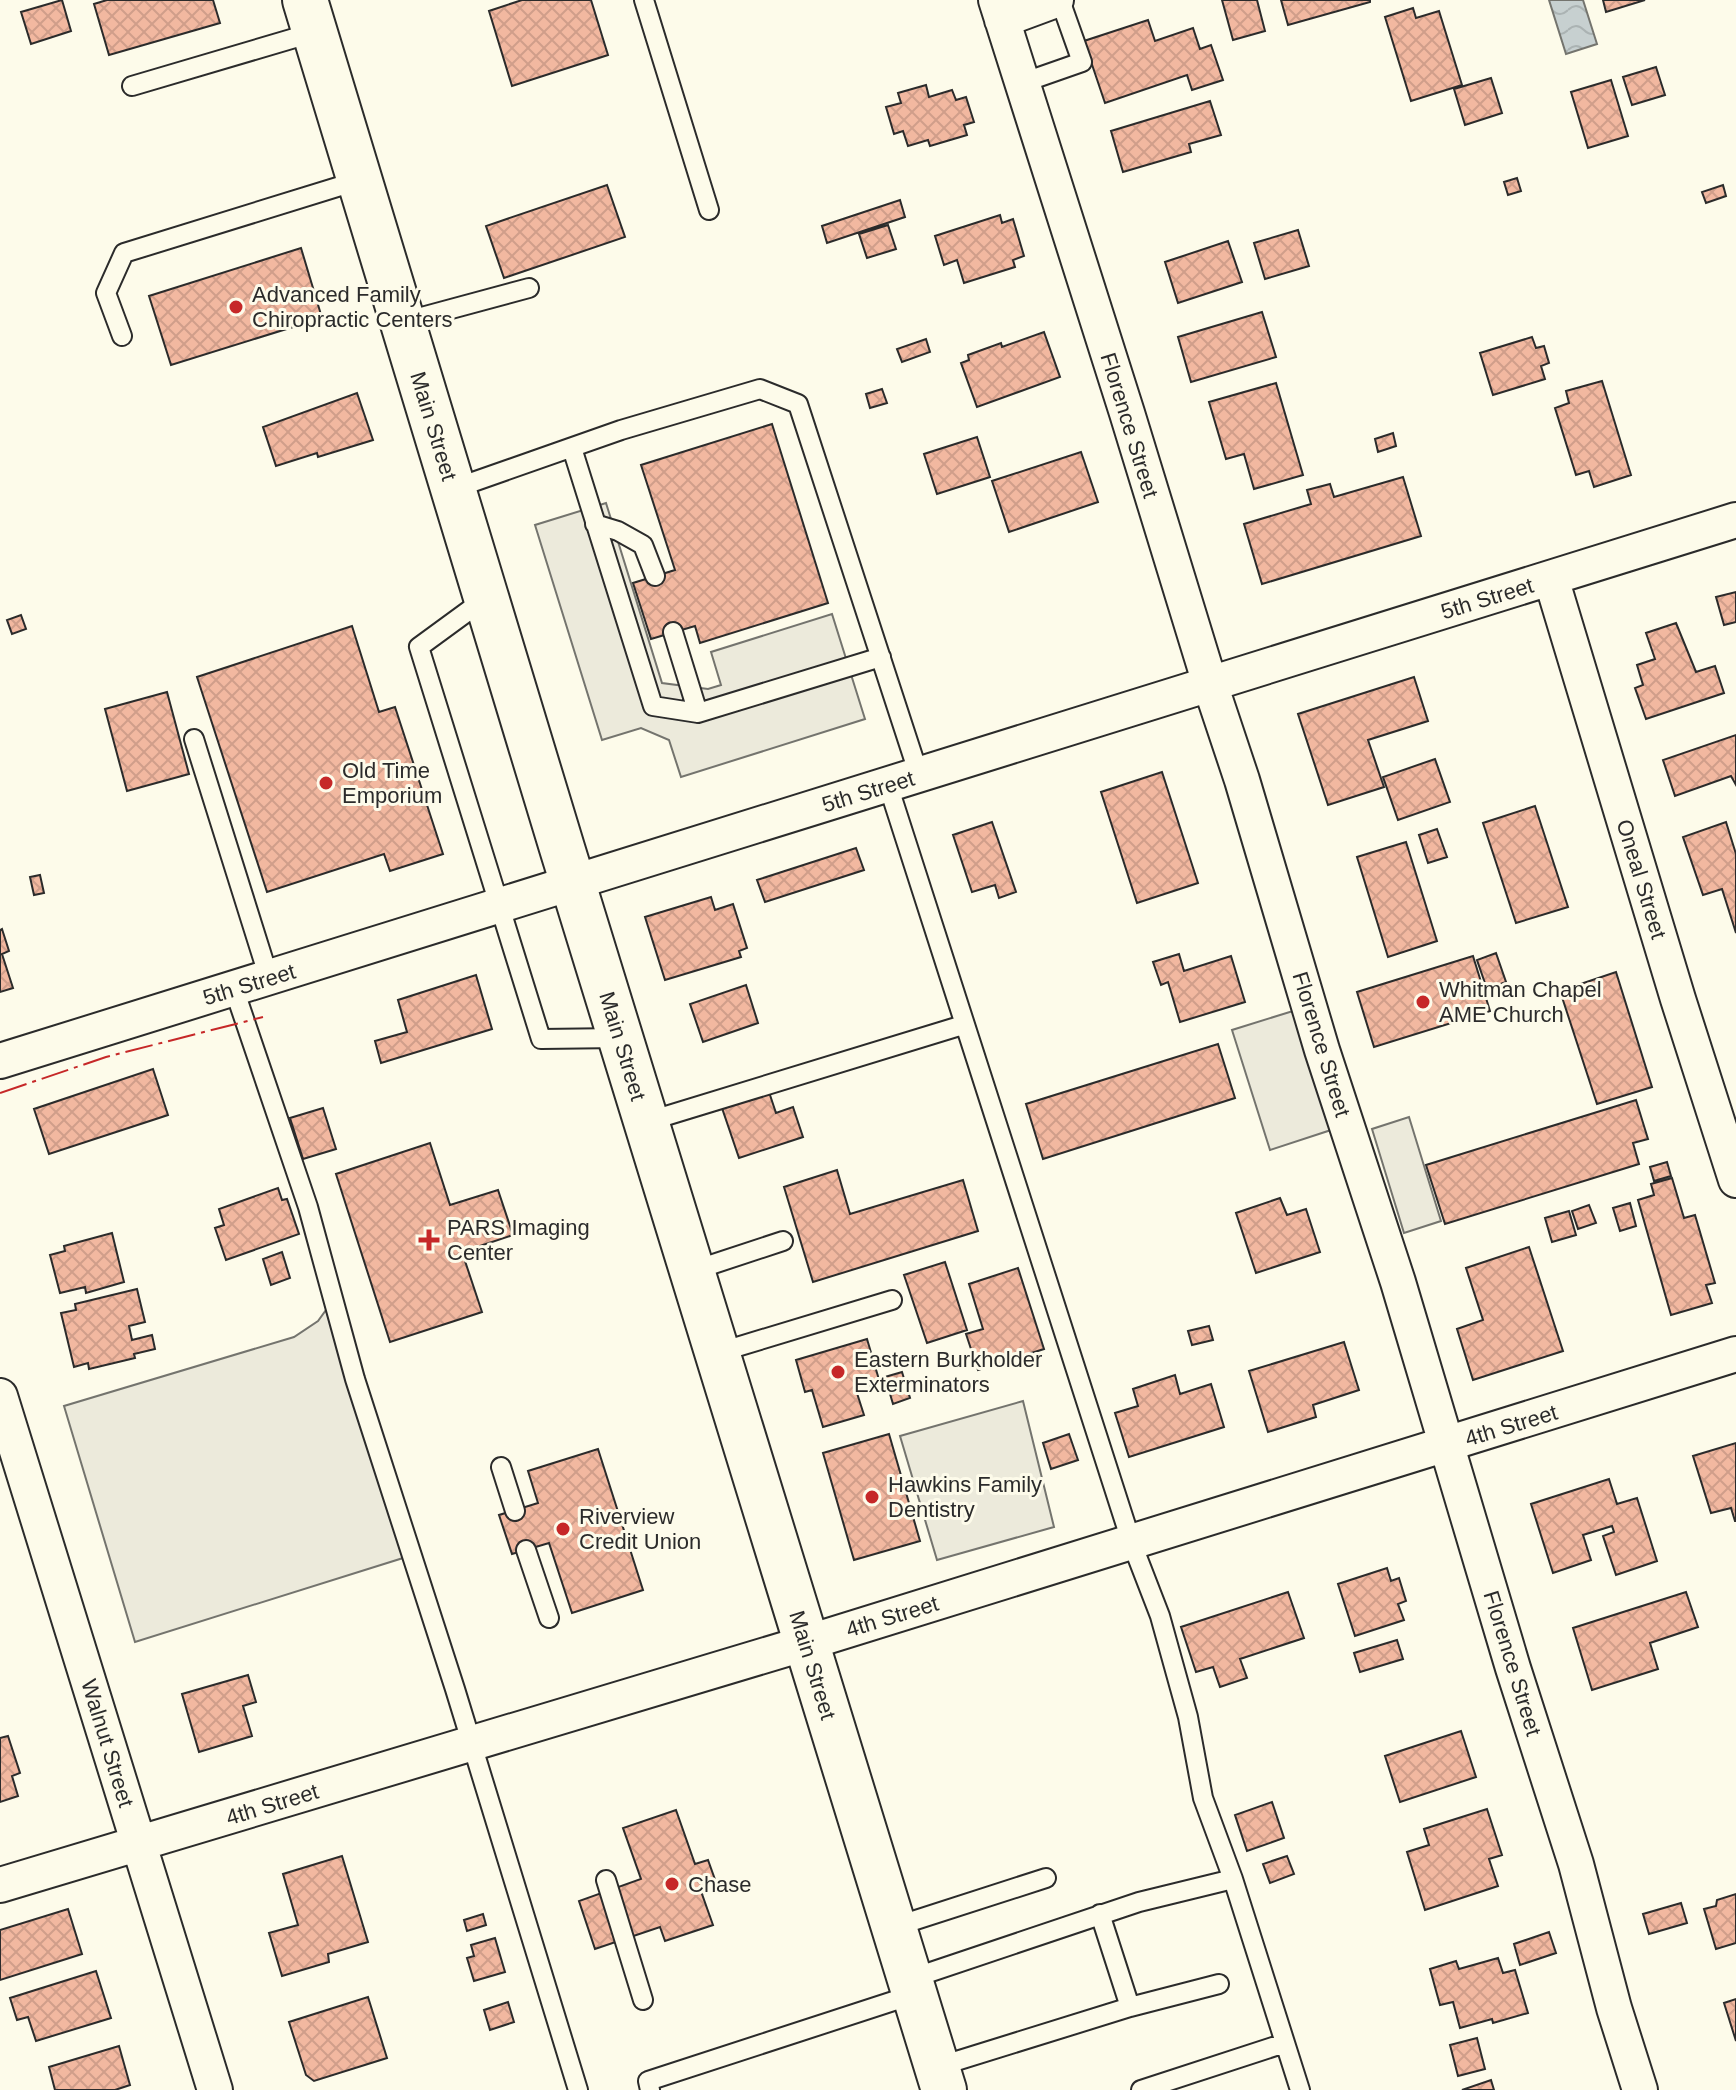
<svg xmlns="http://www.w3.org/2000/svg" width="1736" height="2090" viewBox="0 0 1736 2090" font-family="Arial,sans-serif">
  <defs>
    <pattern id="water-waves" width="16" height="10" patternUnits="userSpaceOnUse" patternTransform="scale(2)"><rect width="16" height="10" fill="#c7d0d0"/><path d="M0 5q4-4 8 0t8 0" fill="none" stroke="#abb3b3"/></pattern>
    <pattern id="building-cross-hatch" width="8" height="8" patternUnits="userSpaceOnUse" patternTransform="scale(2)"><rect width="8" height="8" fill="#f2b8a0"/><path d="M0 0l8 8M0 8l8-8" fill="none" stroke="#d09e8a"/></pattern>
  </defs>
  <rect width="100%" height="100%" fill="#fdfbea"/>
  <path fill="#eceadb" stroke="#74746e" stroke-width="2" d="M606 503 662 683 708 689 721 685 711 652 832 614 865 719 681 777 669 740 641 728 602 740 535 525Z
    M1293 1011 1331 1130 1270 1150 1232 1030Z
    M1409 1117 1441 1221 1404 1233 1372 1129Z
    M326 1310 403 1558 135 1642 64 1406 294 1337 318 1321Z
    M1023 1401 1054 1527 937 1560 900 1436Z"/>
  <path fill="url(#water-waves)" stroke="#74746e" stroke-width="2" d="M1549 0H1583L1597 44 1566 54Z"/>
  <path fill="url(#building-cross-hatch)" stroke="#2b2b2b" stroke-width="2" d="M62 0 71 31 31 44 21 12Z
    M107 0H213L220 23 109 55 94 4Z
    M522 0H591L608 55 512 86 489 11Z
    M1222 0H1257L1265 31 1233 40Z
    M1281 0H1370V2L1288 25Z
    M1603 0H1645L1606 12Z
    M1413 8 1416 18 1439 11 1462 85 1411 101 1385 17Z
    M1148 20 1155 41 1193 28 1200 49 1211 45 1223 80 1192 90 1187 75 1105 103 1084 41Z
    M1656 67 1665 95 1632 105 1623 77Z
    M1491 78 1502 113 1465 125 1454 89Z
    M1611 80 1628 136 1588 148 1571 92Z
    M926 85 929 97 952 90 956 100 966 97 974 122 964 125 967 135 930 146 928 140 908 146 903 131 894 134 886 107 901 103 898 93Z
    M1210 101 1221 135 1189 144 1191 152 1123 172 1111 131Z
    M1517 178 1521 191 1508 195 1504 182Z
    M607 185 625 237 504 278 486 226Z
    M1723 185 1726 196 1706 203 1702 192Z
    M900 200 905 217 827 243 822 226Z
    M1000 215 1002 223 1013 219 1024 256 1013 260 1015 267 964 283 957 260 944 265 935 236Z
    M888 225 896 249 867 258 859 234Z
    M1298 230 1309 266 1265 279 1254 243Z
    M1228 241 1242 282 1178 303 1165 262Z
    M301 248 322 318 171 365 149 296Z
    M1262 312 1276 357 1191 382 1178 337Z
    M1044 332 1060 377 977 407 961 363 969 360 968 355 1001 343 1002 347Z
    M1532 337 1536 348 1544 346 1549 363 1541 366 1545 379 1493 395 1480 353Z
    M926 339 930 352 902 362 897 349Z
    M1602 381 1631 475 1594 487 1589 471 1576 475 1555 408 1569 403 1566 391Z
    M1276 383 1303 475 1254 489 1244 454 1226 459 1209 402Z
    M882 389 887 403 870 408 866 394Z
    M357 393 373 440 318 457 317 453 276 466 263 427Z
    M772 424 828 603 700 643 695 626 651 639 633 583 675 570 641 465Z
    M1393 433 1396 446 1378 452 1375 439Z
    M977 437 990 477 937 494 924 454Z
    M1081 452 1098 502 1009 532 992 481Z
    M1403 477 1421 536 1262 584 1244 524 1311 504 1307 490 1330 484 1334 497Z
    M1736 592V622L1724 625 1716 597Z
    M21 615 26 629 12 634 7 620Z
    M1676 623 1696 672 1715 666 1724 693 1646 719 1635 688 1643 685 1637 665 1655 659 1646 633Z
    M352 626 379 712 395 707 443 854 390 871 384 854 267 892 197 677Z
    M1414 677 1428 721 1368 740 1384 787 1328 805 1298 714Z
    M167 692 189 774 127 791 105 709Z
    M1736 735V785L1731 776 1675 796 1663 760Z
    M1435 759 1450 802 1398 820 1383 777Z
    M1162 772 1198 883 1137 903 1101 792Z
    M1535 806 1568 907 1516 923 1483 823Z
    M992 822 1016 892 999 898 995 885 972 892 953 835Z
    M1726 822 1736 854V933L1722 889 1703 895 1683 837Z
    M1437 829 1447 857 1428 863 1419 835Z
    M1406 842 1437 941 1388 957 1357 857Z
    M856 848 864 870 765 902 757 880Z
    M40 875 44 893 34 895 30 877Z
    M711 897 715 910 733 904 747 948 739 951 741 957 665 980 645 917Z
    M2 929 9 951 2 954 13 988 0 992V930Z
    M1496 953 1506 982 1487 989 1477 960Z
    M1179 954 1184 971 1231 956 1245 1002 1180 1022 1168 982 1161 985 1153 962Z
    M1473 956 1490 1011 1374 1047 1357 992Z
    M1616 972 1652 1087 1597 1104 1560 991Z
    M476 975 492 1029 381 1063 375 1041 407 1032 398 1000Z
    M746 985 758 1023 703 1042 690 1004Z
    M1218 1044 1235 1098 1043 1159 1026 1104Z
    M153 1069 168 1115 49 1154 34 1109Z
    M768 1089 776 1113 793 1107 803 1137 739 1158 721 1105Z
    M1636 1100 1648 1139 1633 1143 1639 1164 1445 1224 1426 1165Z
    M323 1108 336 1149 303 1159 290 1118Z
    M430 1143 450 1205 498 1190 513 1235 462 1252 482 1312 390 1342 336 1174Z
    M1667 1162 1671 1176 1654 1181 1650 1167Z
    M837 1170 850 1214 963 1180 978 1231 813 1282 784 1187Z
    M1672 1178 1684 1218 1695 1215 1715 1283 1706 1285 1712 1303 1671 1315 1638 1200 1654 1195 1651 1184Z
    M278 1188 282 1200 287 1199 299 1234 226 1260 215 1228 224 1225 219 1209Z
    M1280 1198 1287 1215 1306 1209 1320 1252 1256 1273 1236 1213Z
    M1630 1203 1636 1226 1620 1231 1613 1208Z
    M1589 1205 1596 1223 1578 1229 1572 1211Z
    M1569 1211 1576 1235 1552 1242 1545 1218Z
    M112 1233 124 1282 86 1293 85 1287 60 1293 50 1255 65 1251 64 1246Z
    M1529 1247 1563 1351 1473 1380 1457 1329 1483 1320 1466 1268Z
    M282 1252 290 1278 271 1285 263 1259Z
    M945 1262 967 1330 927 1343 904 1275Z
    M1018 1268 1044 1349 978 1370 966 1334 983 1329 969 1284Z
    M137 1289 145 1322 129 1326 132 1340 152 1335 155 1349 134 1354 135 1358 89 1369 88 1363 74 1367 61 1313 76 1310 75 1304Z
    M1209 1326 1213 1340 1192 1345 1188 1331Z
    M867 1339 880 1383 856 1390 864 1415 823 1427 812 1390 805 1392 796 1360Z
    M1344 1342 1359 1390 1313 1405 1316 1417 1268 1432 1249 1371Z
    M902 1372 910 1398 893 1404 885 1377Z
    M1175 1375 1180 1394 1211 1384 1224 1427 1129 1457 1115 1413 1138 1406 1133 1389Z
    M889 1434 920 1541 854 1560 823 1453Z
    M1069 1434 1078 1460 1051 1469 1043 1443Z
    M1736 1443V1521H1735L1731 1508 1711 1513 1693 1456Z
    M598 1449 643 1590 572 1613 549 1543 512 1554 499 1515 538 1503 528 1471Z
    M1609 1479 1617 1504 1637 1498 1657 1561 1616 1575 1603 1536 1614 1532 1612 1526 1583 1535 1591 1560 1553 1573 1531 1504Z
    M1387 1568 1391 1581 1399 1578 1406 1601 1398 1604 1404 1620 1355 1636 1338 1584Z
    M1288 1592 1304 1638 1240 1659 1247 1678 1220 1687 1213 1667 1196 1672 1181 1627Z
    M1686 1592 1698 1627 1650 1643 1658 1669 1592 1690 1573 1628Z
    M1397 1640 1403 1659 1360 1672 1354 1653Z
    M248 1675 256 1702 243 1706 252 1736 199 1752 182 1694Z
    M1461 1731 1476 1777 1400 1802 1385 1756Z
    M8 1736 20 1773 12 1776 18 1796 0 1802V1738Z
    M1272 1802 1284 1838 1247 1851 1235 1815Z
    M1487 1809 1502 1855 1489 1859 1498 1886 1425 1910 1407 1852 1429 1845 1424 1829Z
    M676 1810 695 1864 708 1860 718 1888 702 1894 713 1925 665 1941 660 1927 595 1949 579 1901 641 1879 623 1828Z
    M342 1856 368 1942 328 1954 329 1962 282 1976 269 1933 298 1925 283 1874Z
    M1287 1856 1294 1874 1270 1883 1263 1864Z
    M1736 1894V1943L1716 1949 1704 1909 1716 1906 1717 1900Z
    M1681 1903 1687 1923 1649 1934 1643 1914Z
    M68 1909 82 1954 0 1980V1930Z
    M483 1914 486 1925 467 1931 464 1920Z
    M1549 1932 1556 1953 1520 1965 1514 1944Z
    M495 1938 505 1972 474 1981 467 1958 474 1956 471 1945Z
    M1498 1958 1503 1973 1515 1970 1528 2013 1493 2023 1492 2019 1460 2028 1453 2002 1440 2005 1430 1969 1456 1961 1459 1969Z
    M96 1971 111 2018 36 2041 28 2017 17 2020 10 1998Z
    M368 1997 387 2058 314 2081 306 2075 289 2022Z
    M1736 1999V2041L1724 2003Z
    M508 2002 514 2022 490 2030 484 2010Z
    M1477 2038 1485 2069 1458 2076 1450 2045Z
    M119 2046 130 2085 115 2090H55L49 2067Z
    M1491 2080 1494 2090H1462Z"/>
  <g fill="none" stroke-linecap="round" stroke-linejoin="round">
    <g stroke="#2b2b2b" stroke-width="22">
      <path id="lane" d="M644 0 709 210
        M1022 83 1082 62 1060 0
        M132 86 315 32
        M403 322 529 288
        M122 336 106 293 124 253 360 180
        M572 448 653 706 698 713 881 657
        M453 489 621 430 760 389 798 404 919 775
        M595 524 618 531 643 545 655 576
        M486 598 419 647 541 1039 620 1038
        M673 632 698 713
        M194 739 269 978
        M888 785 1131 1541 1160 1616 1188 1717 1203 1798 1233 1879 1300 2090
        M234 989 308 1207 355 1379 455 1689 578 2090
        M646 1122 963 1025
        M692 1271 783 1241
        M717 1353 892 1300
        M501 1467 515 1511
        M526 1550 549 1618
        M606 1880 643 2000
        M1100 1914 1130 2007
        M894 1927 1046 1878
        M910 1979 1139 1902 1233 1879
        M937 2067 1130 2007 1219 1984
        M650 2090 648 2081 915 1994
        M1141 2090 1285 2043"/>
    </g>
    <g stroke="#2b2b2b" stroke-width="38">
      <path id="street" d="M996 0 1127 413 1210 684 1242 780 1322 1050 1398 1282 1513 1668 1576 1864 1614 2008 1640 2090
        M1002 20 1056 0
        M1551 578 1678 999 1736 1180
        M0 1061 1736 520
        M0 1396 215 2090
        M0 1885 806 1643 1736 1354"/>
    </g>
    <g stroke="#2b2b2b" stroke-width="48">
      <path id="primary" d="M305 0 562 848 944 2090"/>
    </g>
    <use href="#lane" stroke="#fdfbea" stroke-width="18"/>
    <use href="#street" stroke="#fdfbea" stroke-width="34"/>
    <use href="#primary" stroke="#fdfbea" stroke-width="44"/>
    <path stroke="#c62828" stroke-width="2" stroke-dasharray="28 6 4 6" stroke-linecap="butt" d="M0 1093 106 1057 263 1017"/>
  </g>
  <g fill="#c62828" stroke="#fdfbea" stroke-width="3">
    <circle cx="236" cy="307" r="8"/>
    <circle cx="326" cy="783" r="8"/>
    <circle cx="1423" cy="1002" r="8"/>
    <path d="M425 1228h8v8h8v8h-8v8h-8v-8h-8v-8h8z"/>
    <circle cx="838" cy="1372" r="8"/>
    <circle cx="872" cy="1497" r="8"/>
    <circle cx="563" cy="1529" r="8"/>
    <circle cx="672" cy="1884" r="8"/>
  </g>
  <g text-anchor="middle" stroke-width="6" stroke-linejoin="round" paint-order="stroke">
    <g font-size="22" fill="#2b2b2b" stroke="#fdfbea" text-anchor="start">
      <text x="252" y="302">Advanced Family<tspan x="252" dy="25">Chiropractic Centers</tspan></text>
      <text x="342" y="778">Old Time<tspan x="342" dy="25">Emporium</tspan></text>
      <text x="1439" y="997">Whitman Chapel<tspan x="1439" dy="25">AME Church</tspan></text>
      <text x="447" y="1235">PARS Imaging<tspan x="447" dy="25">Center</tspan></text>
      <text x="854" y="1367">Eastern Burkholder<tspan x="854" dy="25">Exterminators</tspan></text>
      <text x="888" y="1492">Hawkins Family<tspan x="888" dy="25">Dentistry</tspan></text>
      <text x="579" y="1524">Riverview<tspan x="579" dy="25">Credit Union</tspan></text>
      <text x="688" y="1892">Chase</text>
    </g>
    <g font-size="22" fill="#2b2b2b" stroke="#fdfbea">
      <text transform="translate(1130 425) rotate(73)" y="8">Florence Street</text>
      <text transform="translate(434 426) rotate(73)" y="8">Main Street</text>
      <text transform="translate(1487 598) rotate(-17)" y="8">5th Street</text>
      <text transform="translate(868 791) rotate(-17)" y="8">5th Street</text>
      <text transform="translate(1642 879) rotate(73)" y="8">Oneal Street</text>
      <text transform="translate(249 984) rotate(-17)" y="8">5th Street</text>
      <text transform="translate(1322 1044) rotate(73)" y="8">Florence Street</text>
      <text transform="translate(623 1046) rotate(73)" y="8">Main Street</text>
      <text transform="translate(1511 1425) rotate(-17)" y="8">4th Street</text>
      <text transform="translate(892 1616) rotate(-17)" y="8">4th Street</text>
      <text transform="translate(1513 1663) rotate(73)" y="8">Florence Street</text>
      <text transform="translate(813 1665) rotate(73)" y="8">Main Street</text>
      <text transform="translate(108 1743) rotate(73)" y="8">Walnut Street</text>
      <text transform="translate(272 1804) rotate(-17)" y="8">4th Street</text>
    </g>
  </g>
</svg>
